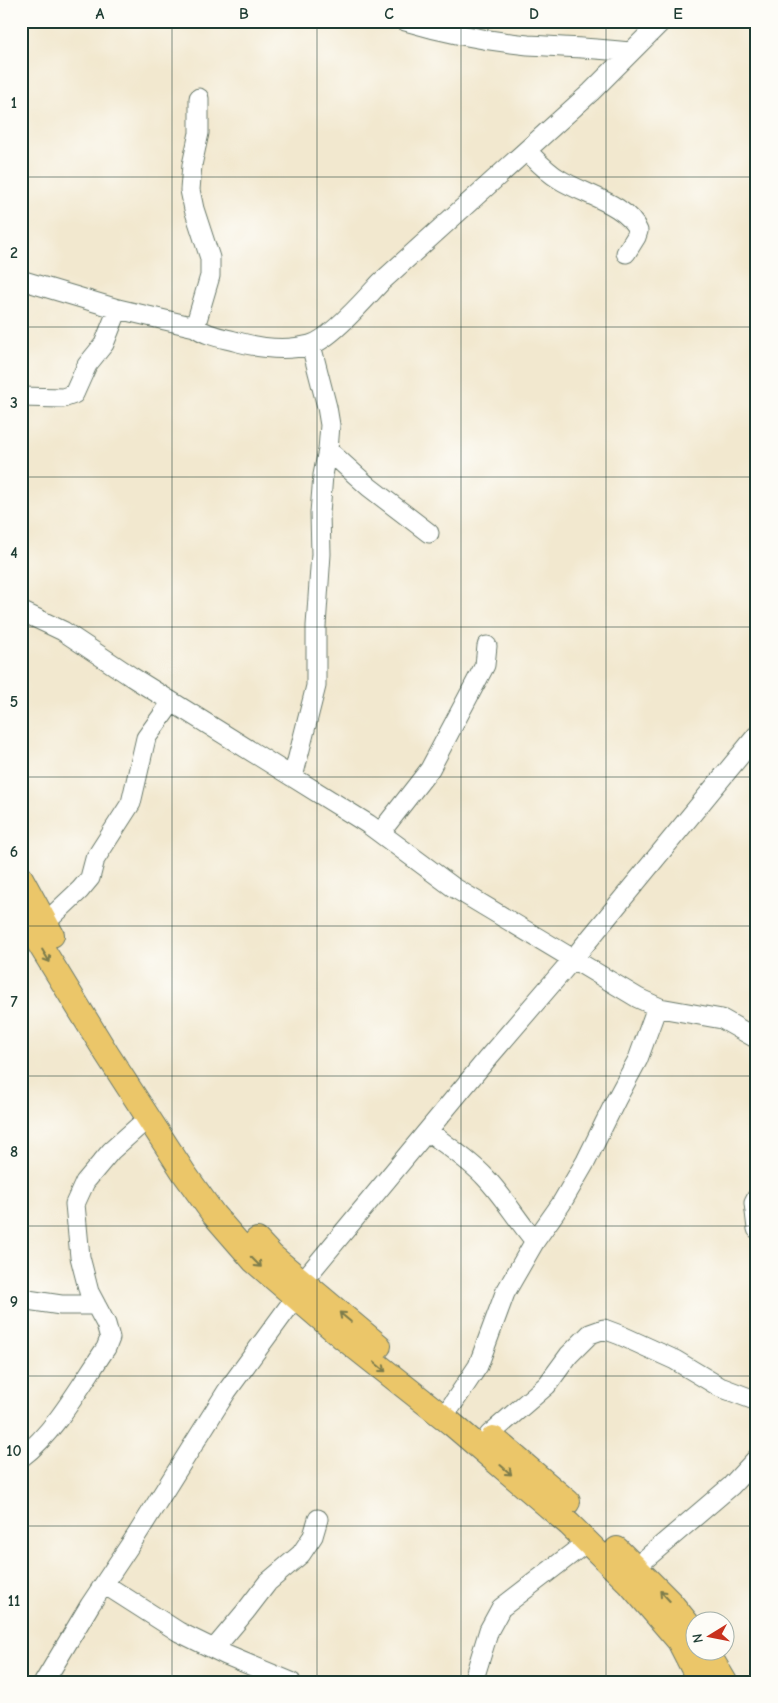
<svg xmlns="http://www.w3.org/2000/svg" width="778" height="1703" viewBox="0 0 778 1703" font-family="'Comic Neue',sans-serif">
  <rect width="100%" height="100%" fill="#fdfcf7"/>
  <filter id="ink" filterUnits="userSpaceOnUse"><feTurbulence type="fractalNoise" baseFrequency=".02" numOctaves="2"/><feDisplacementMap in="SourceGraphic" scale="10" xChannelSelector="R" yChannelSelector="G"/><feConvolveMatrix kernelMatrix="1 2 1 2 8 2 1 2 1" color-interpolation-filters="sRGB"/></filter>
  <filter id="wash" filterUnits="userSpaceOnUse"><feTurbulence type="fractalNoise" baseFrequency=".0096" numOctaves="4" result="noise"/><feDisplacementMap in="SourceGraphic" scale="20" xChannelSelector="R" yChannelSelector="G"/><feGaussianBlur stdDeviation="1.12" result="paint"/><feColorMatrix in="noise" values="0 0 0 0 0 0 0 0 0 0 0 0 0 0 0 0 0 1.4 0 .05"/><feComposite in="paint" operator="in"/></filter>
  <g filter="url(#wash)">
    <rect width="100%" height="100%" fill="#f2e8cf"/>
  </g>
  <g filter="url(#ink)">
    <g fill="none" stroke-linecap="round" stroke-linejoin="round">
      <g stroke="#69796a" stroke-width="21">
        <path id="minor" d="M405 21C445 33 487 41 528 45 562 47 597 48 631 52
          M527 151C537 161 547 172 559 179 582 194 628 204 638 231L636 237 626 253
          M21 280 118 309 195 327C207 336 224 338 238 342 260 348 287 351 310 345 330 340 366 298 381 282L591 92 662 21
          M195 327 210 276V258L194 209 190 190 192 165 199 133V98
          M21 397 63 398 74 394 87 365 104 344 118 309
          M328 450 369 487 429 533
          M21 611 63 631 132 677 368 824 453 887 638 998 660 1008 722 1019 757 1039
          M293 777 316 686V626L321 554 320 513 323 475 328 450 330 425 327 407 311 345
          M380 833 430 769 485 665 487 646
          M45 923 80 890 90 878 95 859 131 803 146 738 172 702
          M428 1131C447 1146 469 1160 485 1177 504 1197 517 1220 535 1241
          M757 1197 754 1203 757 1229
          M303 1281 487 1059 573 959 757 735
          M21 1299 61 1305H96
          M452 1405 478 1366 505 1293 535 1241 561 1204 586 1161 616 1100 638 1059 657 1007
          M489 1435 547 1385 569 1355 590 1334 604 1329 620 1335 675 1360 720 1387 757 1401
          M22 1457C56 1431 82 1383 106 1348L110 1338 106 1324 89 1292 80 1257 75 1204 85 1182 111 1151 148 1118
          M636 1567 731 1486 757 1458
          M104 1584 179 1632 226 1655 291 1682
          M214 1649 245 1612 268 1582 301 1554 313 1536 318 1519
          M44 1682 90 1605 136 1536 227 1391 295 1298
          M473 1682 489 1630 501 1608 587 1542"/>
      </g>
      <g stroke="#69796a" stroke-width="26">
        <path id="major" d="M21 878 52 935
          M21 914 107 1054 184 1173 214 1215 254 1261 341 1336 452 1424 569 1524 630 1584 679 1641 700 1682
          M257 1240 272 1256 379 1346
          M493 1438 568 1502
          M617 1549 671 1603 696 1634
          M706 1650 725 1682"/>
      </g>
      <use href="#minor" stroke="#fff" stroke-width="19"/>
      <use href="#major" stroke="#ebc669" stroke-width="24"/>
    </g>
    <defs><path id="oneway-shaft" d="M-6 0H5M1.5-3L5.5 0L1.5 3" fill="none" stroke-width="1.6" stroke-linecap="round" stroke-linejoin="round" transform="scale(1.25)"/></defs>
    <g stroke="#7b7b4c">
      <use href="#oneway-shaft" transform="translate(46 956) rotate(59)"/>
      <use href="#oneway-shaft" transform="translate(256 1262) rotate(45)"/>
      <use href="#oneway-shaft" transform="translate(345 1317) rotate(-140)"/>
      <use href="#oneway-shaft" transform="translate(380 1367) rotate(39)"/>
      <use href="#oneway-shaft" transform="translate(506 1470) rotate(41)"/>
      <use href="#oneway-shaft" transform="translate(665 1596) rotate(-133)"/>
    </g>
  </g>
  <path fill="none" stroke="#1f3d34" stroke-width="1" stroke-opacity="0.55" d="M172 21V1682M317 21V1682M461 21V1682M606 21V1682M21 177H757M21 327H757M21 477H757M21 627H757M21 777H757M21 926H757M21 1076H757M21 1226H757M21 1376H757M21 1526H757"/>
  <rect width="778" height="1703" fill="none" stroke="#fdfcf7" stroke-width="55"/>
  <g transform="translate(710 1636) rotate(260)"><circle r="24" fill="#fdfcf7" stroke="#a4b0a9"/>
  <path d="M0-4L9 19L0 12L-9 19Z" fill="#c8321e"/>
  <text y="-8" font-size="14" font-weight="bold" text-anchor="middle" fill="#1f3d34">N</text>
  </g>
  <rect x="28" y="28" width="722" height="1648" fill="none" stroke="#1f3d34" stroke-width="2"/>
  <g font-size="16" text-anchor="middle" font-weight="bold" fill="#1f3d34">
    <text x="100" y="19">A</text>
    <text x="244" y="19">B</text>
    <text x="389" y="19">C</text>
    <text x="534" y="19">D</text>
    <text x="678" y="19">E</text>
    <text x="14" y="108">1</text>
    <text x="14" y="258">2</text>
    <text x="14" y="408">3</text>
    <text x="14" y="558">4</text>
    <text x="14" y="707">5</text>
    <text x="14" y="857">6</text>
    <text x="14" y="1007">7</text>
    <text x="14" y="1157">8</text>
    <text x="14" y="1307">9</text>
    <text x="14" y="1456">10</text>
    <text x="14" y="1606">11</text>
  </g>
</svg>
